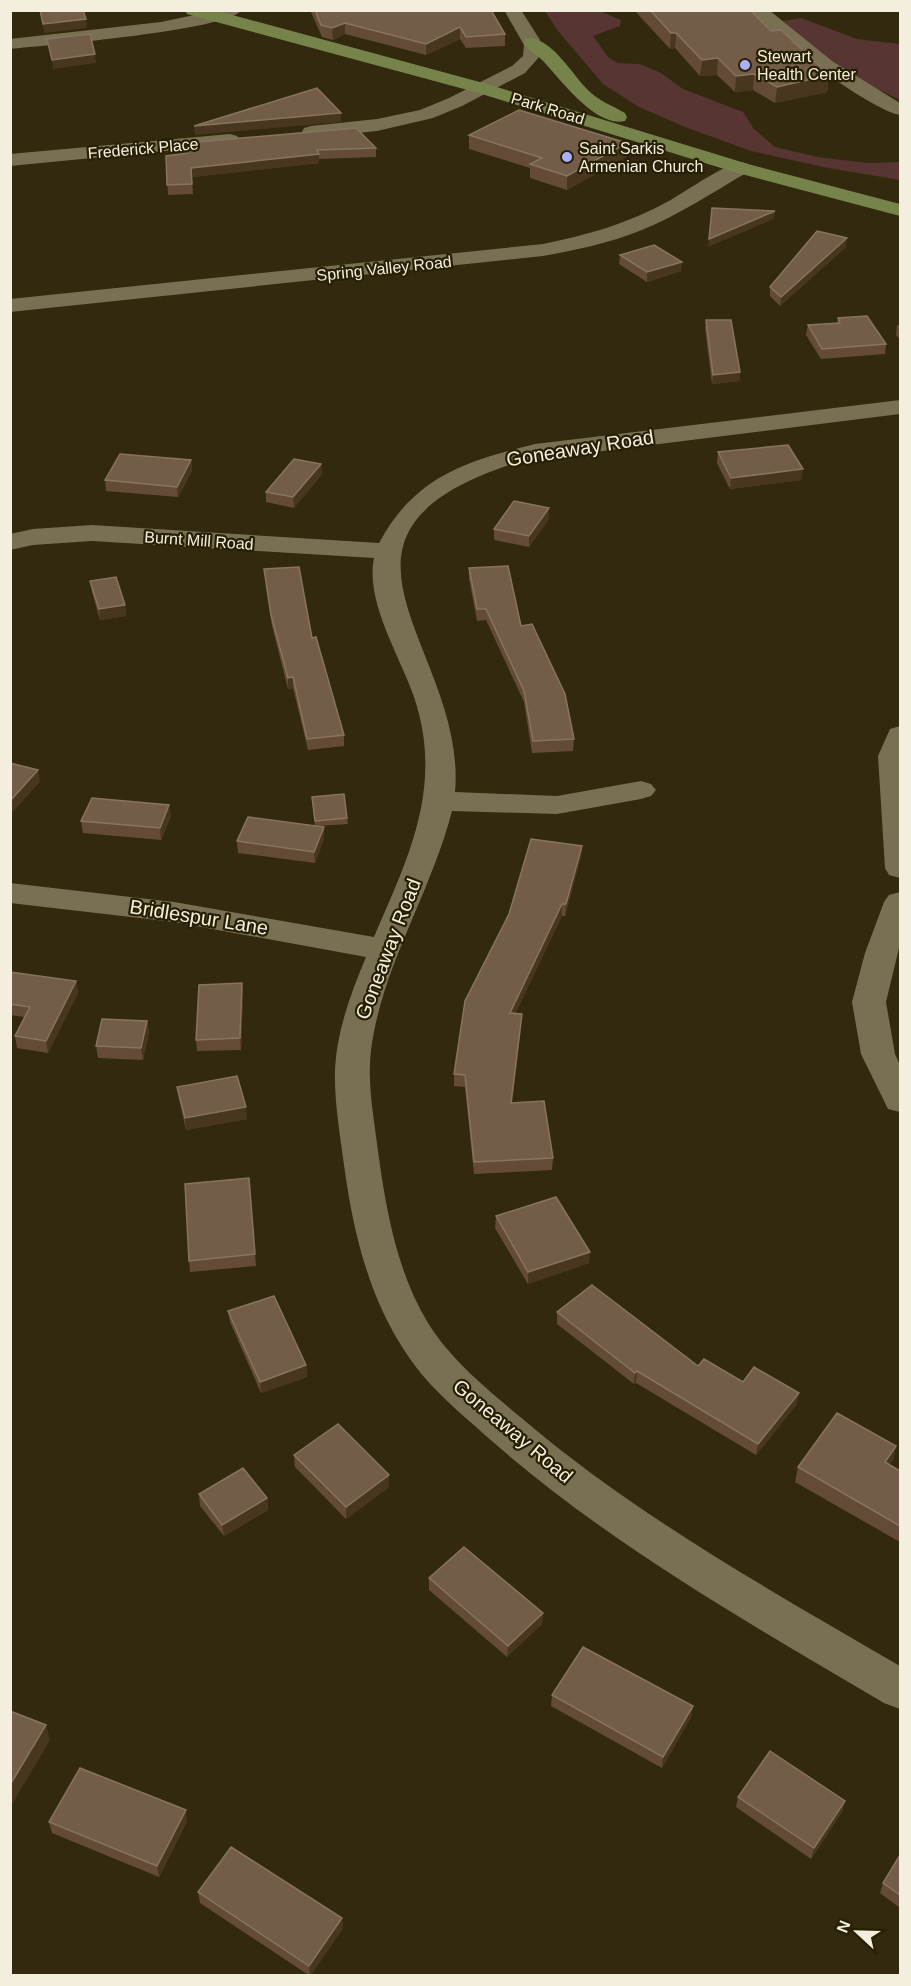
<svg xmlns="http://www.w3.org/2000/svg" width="911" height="1986" viewBox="0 0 911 1986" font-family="Arial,sans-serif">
  <rect width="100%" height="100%" fill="#32290e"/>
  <path fill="#563532" d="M545 11H600L621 20 620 26 593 36 609 58 618 63 640 64 661 73 683 89 743 112 754 129 775 147 818 157 868 163 900 162V180L828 168 751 151 685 127 639 107 603 84 558 31Z
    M801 18 857 39 900 44V100L853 77 818 52 783 21Z"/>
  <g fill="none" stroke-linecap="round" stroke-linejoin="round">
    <path fill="#797053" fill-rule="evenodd" d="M218 10H242C225 31 47 45 10 49V39L161 22Z
      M504 10H521L540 40V56L525 73 462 106 433 118 377 131 311 138 304 136 302 132 304 128 311 126 377 119 420 110 449 98 512 66 523 56 524 45Z
      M750 10H769L832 61 900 103V115C871 110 769 35 750 10Z
      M230 134 237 136 240 140 237 144 10 166V154Z
      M741 162 748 164 751 168 748 172C713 192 679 215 642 230 610 243 576 250 543 256L10 312V299L543 244C587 235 627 224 667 202 689 190 717 168 741 162Z
      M900 400V414L522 461C287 533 468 647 455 792L557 796 641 781 651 784 656 790 651 796 641 799 557 814 452 811C431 893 382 966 371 1050 367 1084 374 1118 378 1151 386 1210 397 1272 428 1323 451 1360 486 1388 519 1416 635 1515 768 1589 900 1666V1709L884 1703C749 1623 612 1546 493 1442 463 1415 430 1389 408 1356 369 1299 353 1232 344 1165 340 1134 334 1101 335 1069 337 1030 351 993 366 957L174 922 10 903V883L174 902 374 937C409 856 444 786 414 697 400 656 365 602 374 558L92 541 33 545 10 550V534L33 529 92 525 379 543C415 476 466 461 535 444Z
      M900 726V878L889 875 885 868 878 756 890 729Z
      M900 892V944L886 1002 895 1054 900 1065V1112L888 1109 861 1054 852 1002 865 953 884 902 889 895Z"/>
    <path fill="#76834b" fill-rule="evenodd" d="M185 10H214L487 84 748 164 900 204V216L734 172 475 92 187 14Z
      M532 38C556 44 571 73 588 90 597 100 613 106 625 113L627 117 625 121C596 128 561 80 544 62 538 55 529 51 523 43L526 39Z"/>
  </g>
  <path fill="#644b37" d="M310 10H491L505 34V46L466 48 460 39 426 55 345 34 333 40 322 37Z
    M634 10H750L771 31 829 75 827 92 775 103 753 90 735 92 717 75 700 76 675 48 670 49Z
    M469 135 626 157 567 190 530 178V168L469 149Z
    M376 148V157L319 159V163L192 177 193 194 168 195 166 156Z
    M846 247 780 306 770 296V287Z
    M620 255 681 271 647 282 619 264Z
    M838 318 886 344 885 354 821 359 806 335 808 325 837 323Z
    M706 320 740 381 712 384 705 328Z
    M897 325H900V339L896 335Z
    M718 452 801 480 730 489 717 463Z
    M191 460 192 471 178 497 106 491 105 480Z
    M321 464 322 474 294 508 266 502V492Z
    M549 519 529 547 494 540V529Z
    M469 568 521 626 574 739 573 751 532 753 524 702 486 620 477 621 469 579Z
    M264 569 312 638 344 735V746L308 750 293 688 288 689 272 626Z
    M90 581 125 605 126 616 100 620 92 592Z
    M312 797 347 818 348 824 318 826 324 827V839L315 863 238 853 237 841 315 826Z
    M171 816 161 840 83 833 81 821Z
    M582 846 581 857 565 916H562L515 1014H522L521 1026 512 1103 553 1158 552 1170 474 1174 465 1087 454 1086V1074Z
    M10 972 76 981 78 993 48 1053 17 1048 15 1036 25 1017 10 1015Z
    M243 995 241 1050 197 1051 196 1040Z
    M147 1021 149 1032 143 1060 98 1058 96 1046Z
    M177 1087 247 1119 186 1130 179 1099Z
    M249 1178 256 1266 190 1272 189 1261Z
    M496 1216 589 1263 528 1284 495 1228Z
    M228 1311 306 1365 307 1377 261 1393 230 1322Z
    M557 1312 698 1366 743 1382 797 1404 756 1455 636 1383 634 1384 557 1324Z
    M896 1446 893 1460 889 1465 900 1471V1542L795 1482 798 1467Z
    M294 1455 389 1475V1487L346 1519 295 1467Z
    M199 1494 267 1498 268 1510 224 1536 200 1506Z
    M429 1578 543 1613 542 1624 507 1657 429 1590Z
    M552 1695 693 1706 691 1717 662 1768 551 1706Z
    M738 1797 845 1801 842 1812 811 1859 736 1807Z
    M187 1821 159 1877 52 1833 49 1822Z
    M900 1855V1908L880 1893 883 1883Z
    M198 1892 342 1918 343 1928 310 1976 200 1903Z"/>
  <path fill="#49361f" d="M86 19 87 28 44 33 43 24Z
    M345 23V34L333 40 332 28Z
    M460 27V39L426 55V44Z
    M671 33H676L675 48 670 49Z
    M95 54 96 63 53 69 52 60Z
    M718 58 717 75 700 76 702 60Z
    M754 74 753 90 735 92 736 76Z
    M829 75 827 92 775 103 777 87Z
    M341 113V122L195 135 194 126Z
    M627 143 626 157 567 190V176Z
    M319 154V163L192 177 193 194 191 168Z
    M775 211 774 219 708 247 709 239Z
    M847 238 846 247 780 306 781 297Z
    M682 262 681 271 647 282V272Z
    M740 372V381L712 384 713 375Z
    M191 460 192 471 178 497 177 487Z
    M321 464 322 474 294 508 293 497Z
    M803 469 801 480 730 489 731 478Z
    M549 508V519L529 547V536Z
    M125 605 126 616 100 620 99 609Z
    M293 677V688L288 689V678Z
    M38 770 40 782 10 815V801Z
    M169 805 171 816 161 840 160 828Z
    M324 827V839L315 863 314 852Z
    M582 846 581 857 565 916 566 904Z
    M562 904V916L510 1025V1013Z
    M76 981 78 993 48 1053 46 1041Z
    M242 983 243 995 241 1050 240 1038Z
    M522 1014 521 1026 511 1115V1103Z
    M147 1021 149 1032 143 1060 141 1048Z
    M246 1107 247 1119 186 1130 185 1118Z
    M590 1252 589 1263 528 1284V1272Z
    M306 1365 307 1377 261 1393 260 1382Z
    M637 1371 636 1383 634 1384 635 1373Z
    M799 1393 797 1404 756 1455 758 1444Z
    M896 1446 893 1460 882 1477 885 1462Z
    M389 1475V1487L346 1519V1507Z
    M267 1498 268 1510 224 1536 222 1525Z
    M543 1613 542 1624 507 1657 508 1646Z
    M693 1706 691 1717 662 1768 663 1757Z
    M46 1725 50 1740 10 1808V1785Z
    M845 1801 842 1812 811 1859 814 1848Z
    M186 1810 187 1821 159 1877 157 1866Z
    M342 1918 343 1928 310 1976 309 1966Z"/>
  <path fill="#735d49" stroke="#877460" stroke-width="1.5" d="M40 10H83L86 19 43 24Z
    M315 10H491L505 34 466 37 460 27 426 44 345 23 332 28 321 25Z
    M650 10H750L771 31 781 30 829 75 777 87 754 74 736 76 718 58 702 60 676 33H671Z
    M90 34 95 54 52 60 47 39Z
    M317 88 341 113 194 126Z
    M519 110 627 143 567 176 530 164 542 158 469 135Z
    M356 128 376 148 317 150 319 154 191 168 192 184 167 185 166 156 187 153 186 143Z
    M712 208 775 211 709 239Z
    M817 231 847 238 781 297 770 287Z
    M654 245 682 262 647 272 620 255Z
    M867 316 886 344 822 349 808 325 840 323 838 318Z
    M706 320H731L740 372 713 375Z
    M788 445 803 469 731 478 718 452Z
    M120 454 191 460 177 487 105 480Z
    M294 459 321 464 293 497 266 492Z
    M514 501 549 508 529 536 494 529Z
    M508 566 521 626 532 624 565 694 574 739 533 741 524 691 486 609H477L469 568Z
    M299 567 312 638 316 637 344 735 307 739 293 677 288 678 271 615 264 569Z
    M116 577 125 605 99 609 90 581Z
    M10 763 38 770 10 801Z
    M344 794 347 818 315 821 312 797Z
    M92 798 169 805 160 828 81 821Z
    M248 817 324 827 314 852 237 841Z
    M531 839 582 846 566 904H562L510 1013 522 1014 511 1103 544 1101 553 1158 474 1162 465 1075 454 1074 465 1001 509 914Z
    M10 972 76 981 46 1041 15 1036 30 1007 10 1004Z
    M242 983 240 1038 196 1040 199 985Z
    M102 1019 147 1021 141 1048 96 1046Z
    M237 1076 246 1107 185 1118 177 1087Z
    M249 1178 255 1254 189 1261 185 1184Z
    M556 1197 590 1252 528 1272 496 1216Z
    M592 1285 698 1366 704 1359 743 1382 754 1367 799 1393 758 1444 637 1371 635 1373 557 1312Z
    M274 1296 306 1365 260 1382 228 1311Z
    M837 1413 896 1446 885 1462 900 1471V1526L798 1467Z
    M338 1424 389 1475 346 1507 294 1455Z
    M243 1468 267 1498 222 1525 199 1494Z
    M464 1547 543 1613 508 1646 429 1578Z
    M583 1647 693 1706 663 1757 552 1695Z
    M10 1711 46 1725 10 1785Z
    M770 1751 845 1801 814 1848 738 1797Z
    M80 1768 186 1810 157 1866 49 1822Z
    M231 1847 342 1918 309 1966 198 1892Z
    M900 1855V1895L883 1883Z"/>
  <g fill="#acaffb" stroke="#282004" stroke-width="2">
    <circle cx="745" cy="65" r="6"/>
    <circle cx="567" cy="157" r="6"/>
  </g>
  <g text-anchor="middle" stroke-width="4.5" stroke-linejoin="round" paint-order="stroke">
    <g font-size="16" fill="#f3eede" stroke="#282004" text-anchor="start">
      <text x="757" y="62">Stewart<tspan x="757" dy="18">Health Center</tspan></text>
      <text x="579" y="154">Saint Sarkis<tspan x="579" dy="18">Armenian Church</tspan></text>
    </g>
    <g font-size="16" fill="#f3eede" stroke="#282004">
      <text transform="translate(548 108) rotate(17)" y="6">Park Road</text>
      <text transform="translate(143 148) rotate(-5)" y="6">Frederick Place</text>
      <text transform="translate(384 268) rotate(-6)" y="6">Spring Valley Road</text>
      <text transform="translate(199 540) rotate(4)" y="6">Burnt Mill Road</text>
    </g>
    <g font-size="20" fill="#f3eede" stroke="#282004">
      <text transform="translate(580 448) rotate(-9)" y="7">Goneaway Road</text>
      <text transform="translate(199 917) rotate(9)" y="7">Bridlespur Lane</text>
      <text transform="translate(388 949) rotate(-69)" y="7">Goneaway Road</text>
      <text transform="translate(513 1431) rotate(40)" y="7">Goneaway Road</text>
    </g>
  </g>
  <rect width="911" height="1986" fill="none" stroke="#f3eede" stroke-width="24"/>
  <g transform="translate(857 1932) rotate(292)" stroke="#282004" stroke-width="4.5" paint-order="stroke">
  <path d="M0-4.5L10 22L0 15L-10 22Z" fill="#f3eede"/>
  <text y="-9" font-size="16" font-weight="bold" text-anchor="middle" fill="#f3eede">N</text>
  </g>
</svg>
